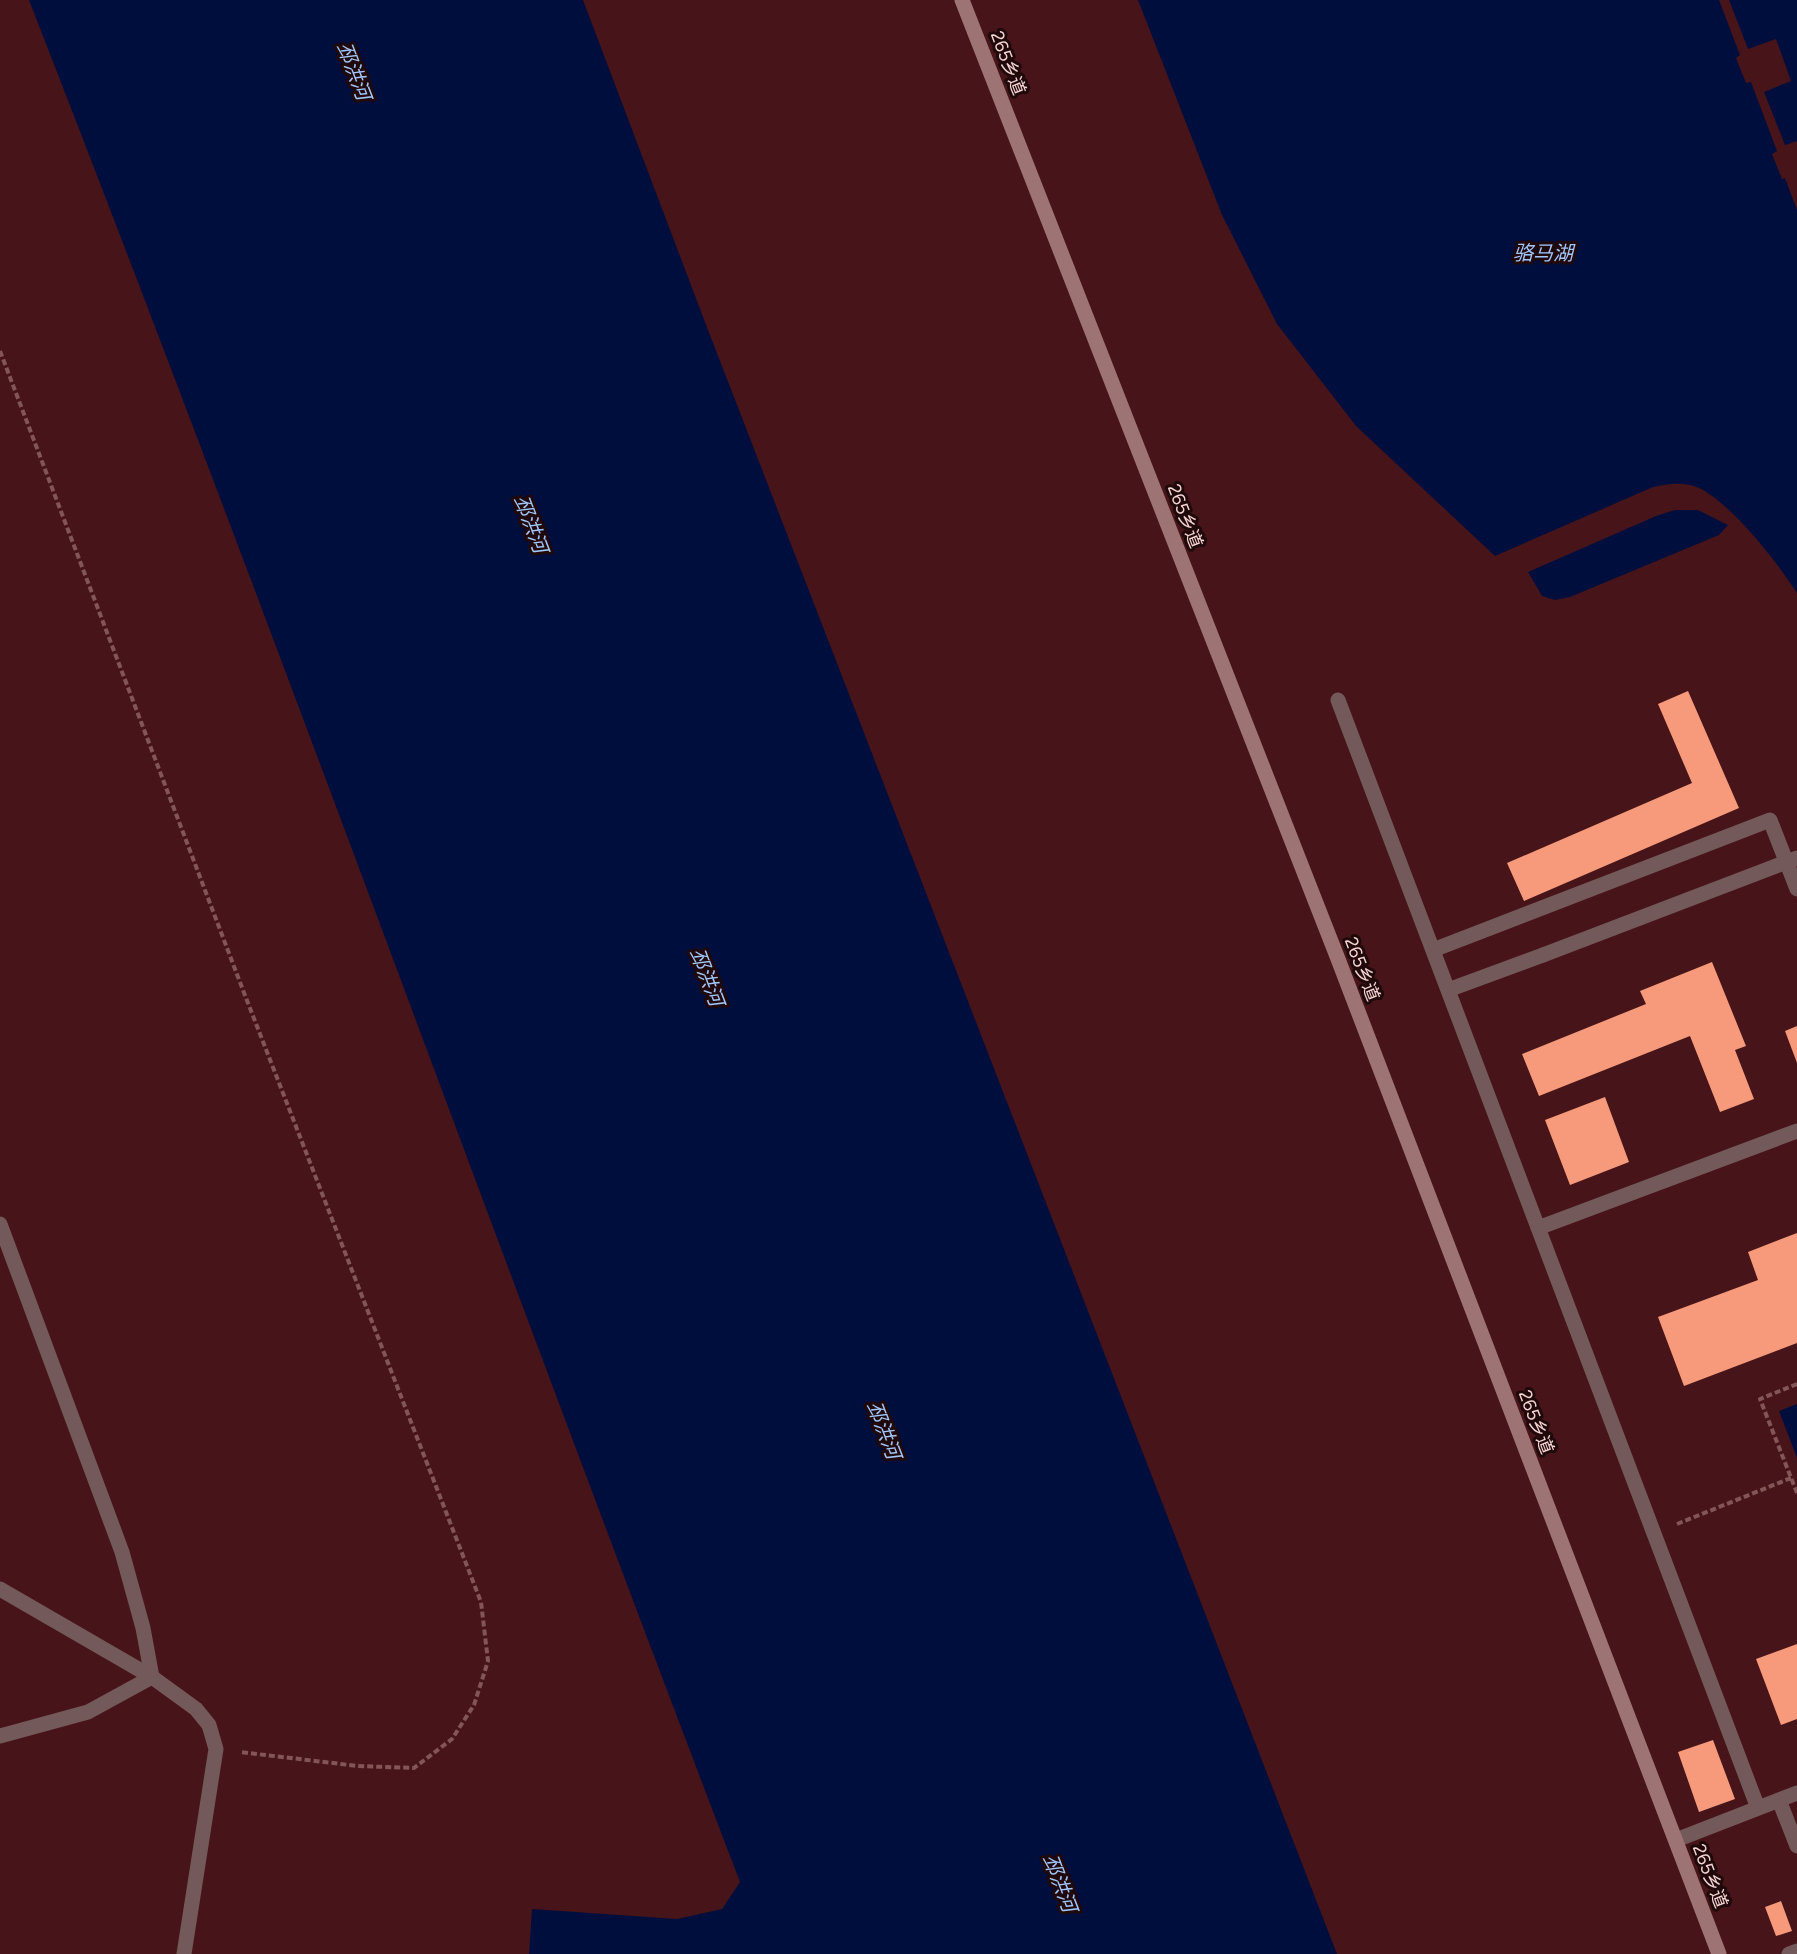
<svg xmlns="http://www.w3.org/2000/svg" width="1797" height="1954" viewBox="0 0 1797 1954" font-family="Figtree,'Noto Sans SC',sans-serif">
  <rect width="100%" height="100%" fill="#471519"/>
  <path fill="#000e3d" d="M29 0H583L708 330 1337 1954H529L532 1909 677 1919 722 1909 740 1882C500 1255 273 625 29 0Z
    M1138 0H1797V593C1777 562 1732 504 1699 488 1684 481 1668 484 1653 487L1495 556 1356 426 1277 324 1222 215Z
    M1675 510H1698L1728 525 1719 535 1570 597 1555 600 1542 596 1528 572 1656 516Z
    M1797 1404V1458L1779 1411Z"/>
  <path fill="#471519" d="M1719 0H1729L1748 49 1776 39 1791 81 1764 92 1785 145 1797 141V210L1785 178 1782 179 1772 154 1777 151 1751 82 1746 83 1736 58 1740 55Z"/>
  <path fill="#f69a7b" d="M1688 691 1739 808 1524 901 1507 863 1692 783 1658 704Z
    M1712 962 1746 1046 1735 1050 1754 1099 1720 1112 1690 1036 1539 1096 1522 1054 1646 1004 1640 991Z
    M1797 1026V1063L1785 1031Z
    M1605 1097 1629 1162 1570 1185 1545 1120Z
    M1797 1233V1343L1684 1386 1658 1317 1758 1280 1748 1252Z
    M1797 1644V1719L1781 1725 1756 1659Z
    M1713 1740 1735 1799 1699 1812 1678 1752Z
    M1781 1901 1792 1931 1776 1936 1765 1907Z"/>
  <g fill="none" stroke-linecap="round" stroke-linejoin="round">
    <path stroke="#825557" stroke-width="4" stroke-dasharray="6 3" stroke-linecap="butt" d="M0 351 246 998 481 1602 488 1661 474 1705 452 1739 414 1768 358 1766 240 1752
      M1797 1384 1760 1399 1797 1493
      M1677 1524 1791 1478"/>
    <path stroke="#735959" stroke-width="15" d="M1338 700 1758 1808
      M1433 950 1770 820 1797 889
      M1448 990 1543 955
      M0 1224 122 1552 143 1628 152 1677 88 1712 0 1736
      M1538 1228 1797 1131
      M1779 1800 1797 1846
      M1676 1840 1797 1793
      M1789 1954 1797 1951"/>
    <path stroke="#735959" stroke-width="15" d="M0 1589 152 1677 196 1709 209 1725 216 1749 184 1954"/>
    <path stroke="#9d7473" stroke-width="15" d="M962 0 1338 959 1719 1954"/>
    <path stroke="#735959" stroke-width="15" d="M1543 955 1797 858"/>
  </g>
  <g text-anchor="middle" stroke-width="6" stroke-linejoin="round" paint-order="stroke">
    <g font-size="18" fill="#f7d5d4" stroke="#1f090a">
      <text transform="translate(1008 63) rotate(69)" y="6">265乡道</text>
      <text transform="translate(1185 516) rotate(69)" y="6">265乡道</text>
      <text transform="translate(1362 969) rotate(69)" y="6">265乡道</text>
      <text transform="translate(1536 1422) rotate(69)" y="6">265乡道</text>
      <text transform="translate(1710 1876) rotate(69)" y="6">265乡道</text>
    </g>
    <g font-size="20" font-style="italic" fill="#a2c7ff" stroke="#1f090a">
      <text transform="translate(354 71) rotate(69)" y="7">邳洪河</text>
      <text x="1543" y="260">骆马湖</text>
      <text transform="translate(531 524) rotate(69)" y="7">邳洪河</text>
      <text transform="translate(707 977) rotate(69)" y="7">邳洪河</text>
      <text transform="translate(884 1430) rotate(69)" y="7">邳洪河</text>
      <text transform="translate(1060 1883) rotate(69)" y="7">邳洪河</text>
    </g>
  </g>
</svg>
